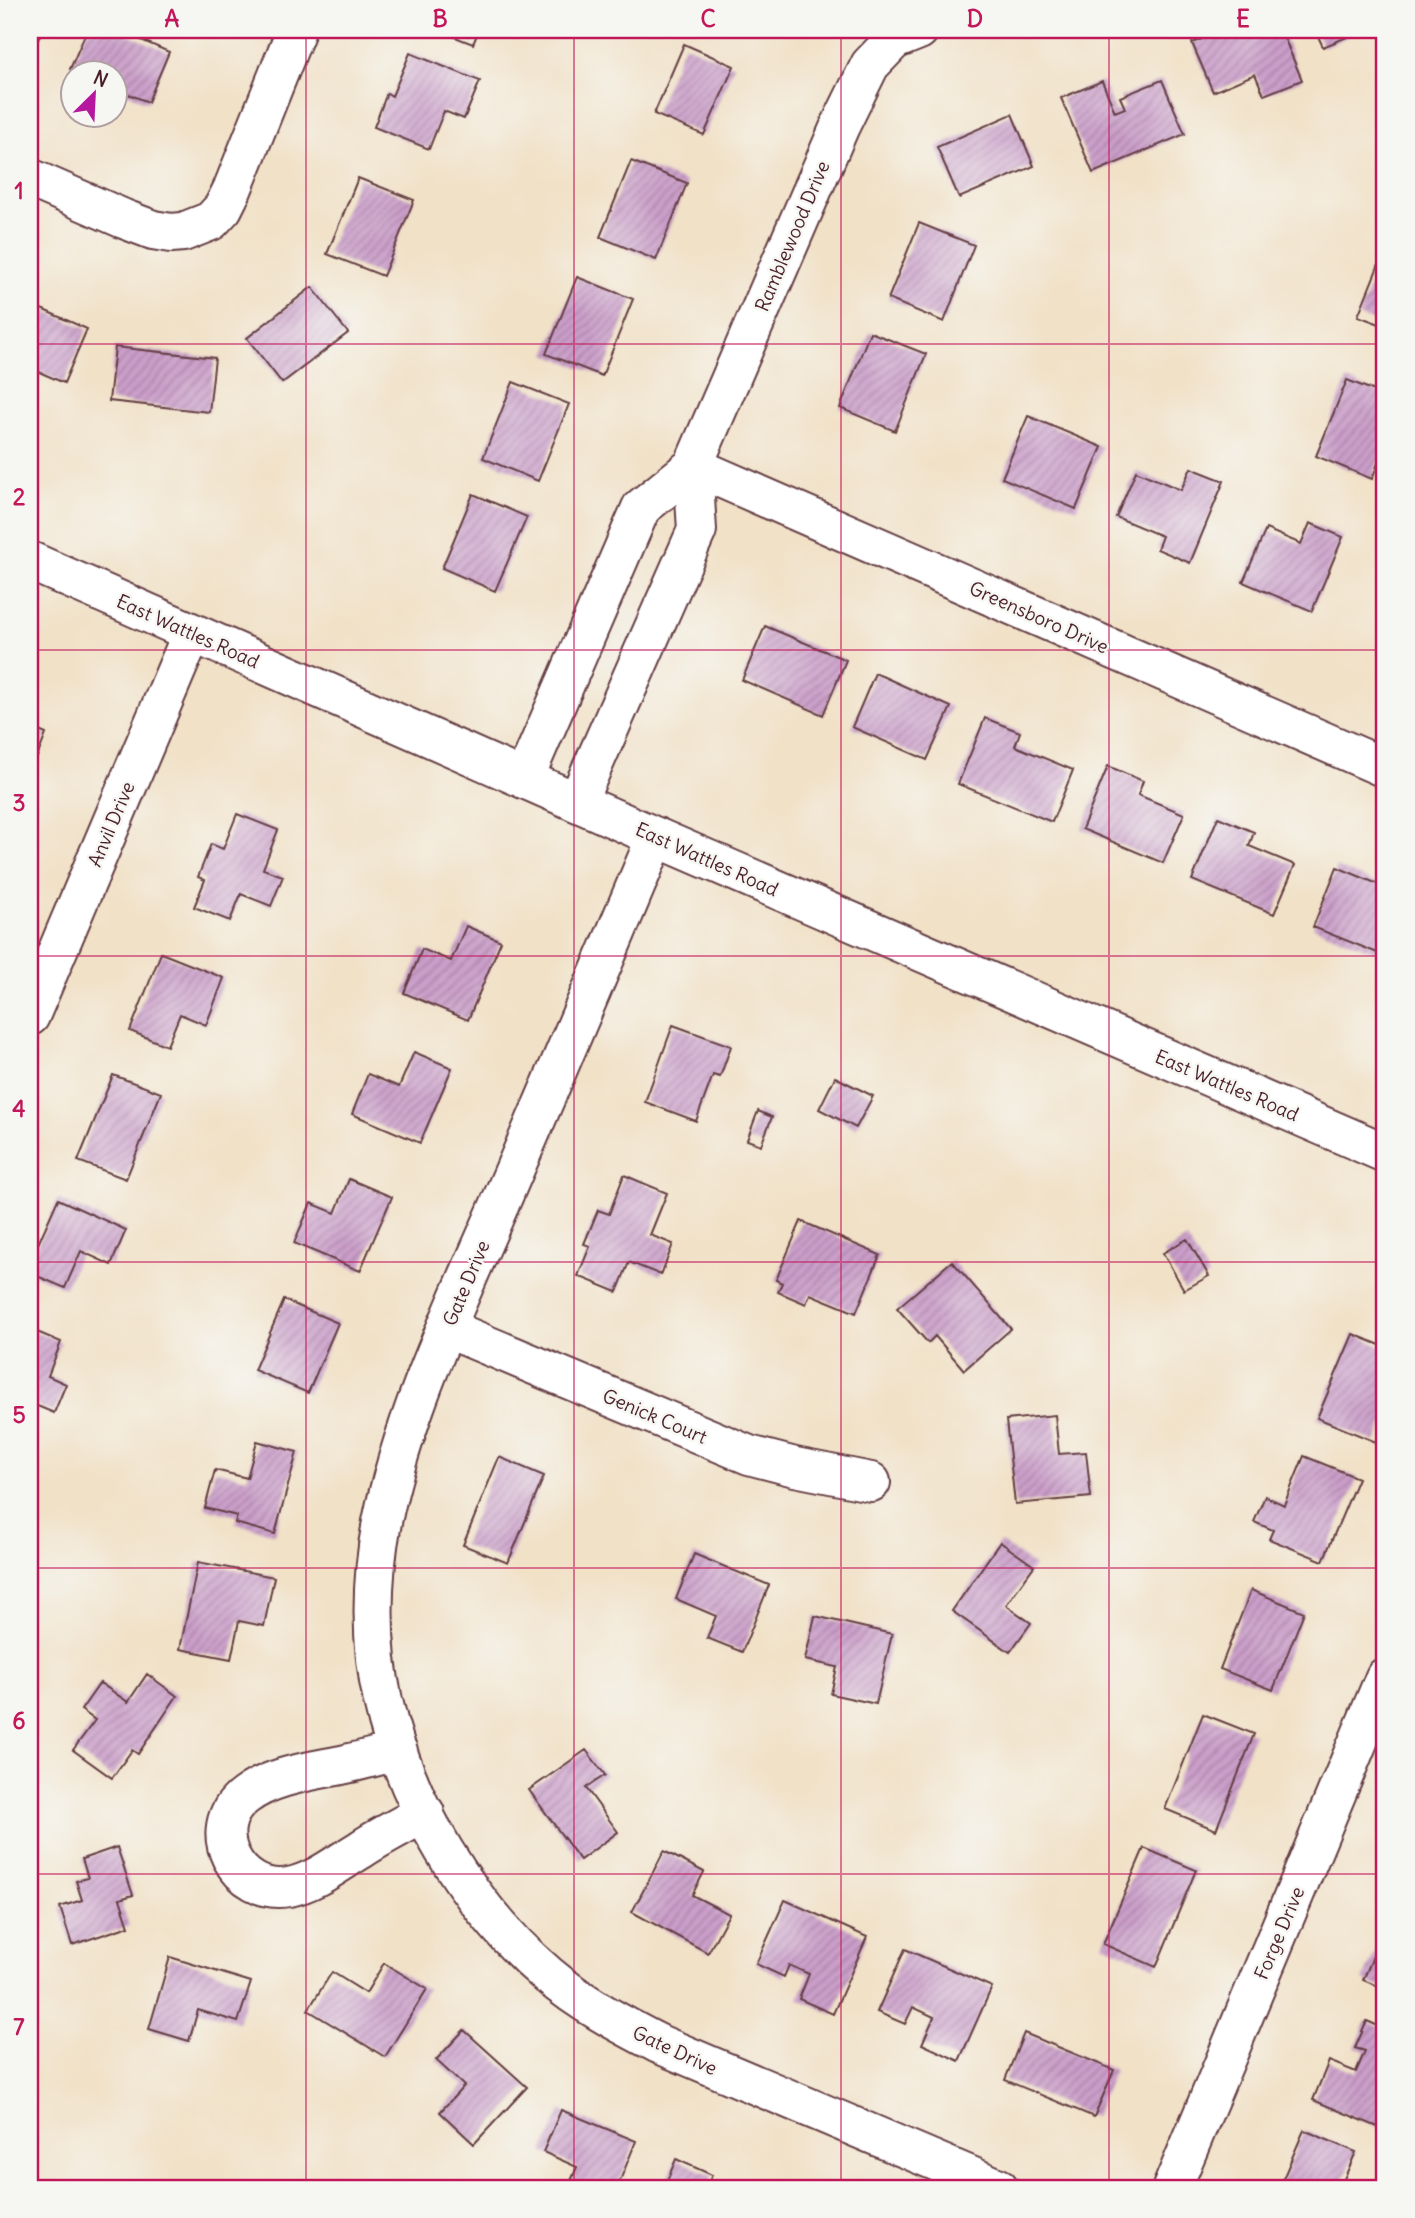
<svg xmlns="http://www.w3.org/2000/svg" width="1415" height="2218" viewBox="0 0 1415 2218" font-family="Delius,sans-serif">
  <defs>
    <pattern id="building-hatch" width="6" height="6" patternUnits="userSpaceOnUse" patternTransform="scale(1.75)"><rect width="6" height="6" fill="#cb9fca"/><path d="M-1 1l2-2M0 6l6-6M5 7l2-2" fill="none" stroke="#a781a4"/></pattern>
  </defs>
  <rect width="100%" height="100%" fill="#f6f6f2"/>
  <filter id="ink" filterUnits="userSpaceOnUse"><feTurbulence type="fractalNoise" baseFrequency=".0143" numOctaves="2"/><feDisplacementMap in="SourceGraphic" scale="14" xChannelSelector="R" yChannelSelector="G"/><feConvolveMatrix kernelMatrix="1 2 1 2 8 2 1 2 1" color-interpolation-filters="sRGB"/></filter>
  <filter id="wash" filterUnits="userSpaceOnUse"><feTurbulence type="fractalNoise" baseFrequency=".00686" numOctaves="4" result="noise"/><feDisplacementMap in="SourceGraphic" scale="28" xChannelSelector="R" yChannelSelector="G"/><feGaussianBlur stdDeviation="1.57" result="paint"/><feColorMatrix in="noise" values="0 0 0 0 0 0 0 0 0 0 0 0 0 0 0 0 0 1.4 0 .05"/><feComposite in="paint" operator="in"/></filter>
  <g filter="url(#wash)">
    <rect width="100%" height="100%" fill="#f1e1c7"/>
    <g id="blocks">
      <path fill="url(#building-hatch)" d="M30 30H42L30 59Z
        M87 30H118L169 52 148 102 116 89V74H80L70 69Z
        M437 30H479L473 44Z
        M1224 30H1281L1302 80 1264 95 1255 74 1213 92 1192 43Z
        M1315 30H1364L1323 47Z
        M684 44 734 66 704 135 654 114Z
        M410 53 480 81 464 119 444 111 429 149 374 127 387 93 392 96Z
        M1162 80 1185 134 1093 173 1061 98 1102 81 1115 112 1125 108 1120 97Z
        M1012 114 1034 166 959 198 937 147Z
        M631 161 687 183 656 260 600 237Z
        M358 178 414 200 383 276 327 254Z
        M919 223 974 245 944 322 888 299Z
        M1385 249V326L1358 316Z
        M577 277 633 299 602 376 546 354Z
        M312 287 348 333 282 383 247 338Z
        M30 304 87 329 64 383 30 368Z
        M870 332 926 354 895 431 840 408Z
        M115 347 215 358 209 412 109 401Z
        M1347 380 1385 395V445L1372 479 1316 456Z
        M513 382 569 404 538 481 483 458Z
        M1028 416 1102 447 1076 509 1002 478Z
        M1191 468 1224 481 1190 563 1157 549 1162 536 1116 517 1136 471 1181 490Z
        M473 494 527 517 495 591 442 568Z
        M1310 523 1343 537 1312 611 1243 582 1266 529 1301 544Z
        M765 626 846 660 823 715 742 680Z
        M875 673 951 707 927 760 852 727Z
        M985 718 1020 732 1015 746 1073 770 1052 822 958 784Z
        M30 727 46 734 30 775Z
        M1108 766 1143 781 1138 795 1184 814 1163 863 1082 829Z
        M237 814 278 830 263 869 283 876 271 906 241 894 230 921 194 907 205 880 198 877 211 844 223 849Z
        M1218 817 1254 832 1249 846 1295 865 1274 914 1192 880Z
        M1337 867 1385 887V956L1313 927Z
        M466 926 501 941 468 1020 404 993 422 949 451 961Z
        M161 953 224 978 206 1025 180 1014 167 1046 130 1031Z
        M673 1025 731 1046 720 1077 713 1075 696 1121 645 1102Z
        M414 1052 452 1068 420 1143 352 1114 368 1074 399 1087Z
        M113 1075 161 1093 126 1179 78 1161Z
        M835 1077 873 1096 856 1128 819 1109Z
        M758 1111 772 1117 761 1145 747 1140Z
        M624 1175 667 1193 650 1235 673 1244 661 1275 629 1262 617 1292 578 1276 590 1246 584 1244 598 1210 609 1214Z
        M349 1179 392 1197 360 1271 294 1243 311 1203 335 1213Z
        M58 1199 126 1230 111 1265 81 1251 65 1288 30 1273V1262Z
        M801 1221 880 1255 856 1313 810 1294 806 1304 778 1292 782 1283 776 1280Z
        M1187 1239 1209 1276 1184 1290 1163 1253Z
        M952 1261 1011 1329 964 1370 935 1336 928 1343 897 1308Z
        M284 1300 338 1323 308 1393 254 1370Z
        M30 1329 61 1342 48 1376 66 1384 54 1413 30 1403Z
        M1353 1334 1385 1347V1420L1376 1442 1317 1418Z
        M1055 1415 1059 1454 1086 1452 1091 1497 1015 1504 1006 1420Z
        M257 1441 297 1452 275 1534 235 1523 237 1516 205 1508 215 1470 247 1478Z
        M1304 1456 1358 1478 1323 1561 1269 1539 1273 1530 1254 1522 1265 1496 1284 1505Z
        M499 1457 544 1476 508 1563 463 1545Z
        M1000 1542 1034 1566 1006 1605 1031 1623 1010 1652 952 1611Z
        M694 1554 769 1585 742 1652 707 1638 716 1616 676 1599Z
        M198 1562 274 1577 264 1626 239 1621 231 1659 180 1649Z
        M1251 1590 1304 1612 1273 1690 1220 1669Z
        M815 1616 892 1634 876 1704 831 1694 837 1667 805 1660Z
        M147 1674 177 1696 138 1754 132 1750 112 1778 73 1750 95 1720 81 1710 100 1683 128 1702Z
        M1203 1714 1254 1734 1216 1830 1165 1809Z
        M586 1750 605 1775 586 1788 618 1832 580 1860 529 1790Z
        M117 1847 133 1895 120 1899 129 1926 72 1945 60 1907 82 1900 76 1881 88 1878 82 1859Z
        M1144 1848 1196 1870 1156 1967 1103 1944Z
        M664 1851 704 1872 692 1895 729 1914 708 1953 632 1912Z
        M785 1900 867 1937 833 2014 799 1999 809 1974 789 1965 784 1977 756 1964Z
        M1378 1945 1385 1948V1989L1363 1980Z
        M905 1949 992 1987 959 2061 922 2044 934 2017 913 2007 905 2024 877 2012Z
        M170 1957 251 1982 238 2022 198 2010 189 2041 149 2029Z
        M384 1963 427 1989 385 2057 308 2010 332 1972 366 1993Z
        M1367 2021 1385 2029V2130L1313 2100 1329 2061 1356 2072 1365 2051 1355 2048Z
        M464 2030 527 2087 474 2144 440 2112 464 2086 436 2060Z
        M1024 2033 1114 2070 1094 2117 1005 2080Z
        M561 2110 636 2141 617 2188H568L577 2167 543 2152Z
        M1304 2130 1356 2152 1340 2188H1279Z
        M676 2159 712 2175 706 2188H664Z"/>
    </g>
  </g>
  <g filter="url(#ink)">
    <use href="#blocks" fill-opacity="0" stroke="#633c42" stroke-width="2"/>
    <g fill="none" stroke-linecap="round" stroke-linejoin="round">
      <g stroke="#633c42" stroke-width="42">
        <path id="minor" d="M30 178 124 219 153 230 171 233 183 232 211 221 223 208 232 190 296 30
          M693 466 1385 768
          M524 779 641 508 693 466
          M577 802 697 530 693 466 840 126 870 65 894 40 919 30
          M656 837C606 958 554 1078 502 1199 457 1304 405 1409 382 1522 371 1579 370 1644 383 1701 406 1803 468 1907 548 1975 581 2003 620 2024 659 2044L999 2188
          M30 1016 192 633
          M446 1328 749 1455 795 1467 871 1482
          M398 1751C381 1755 364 1760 346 1764 313 1771 273 1775 245 1796 201 1829 238 1897 289 1887 315 1882 338 1863 360 1850 381 1836 403 1825 425 1813
          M1172 2188 1385 1677"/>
      </g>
      <g stroke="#633c42" stroke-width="42">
        <path id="major" d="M30 561 656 837 1385 1153"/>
      </g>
      <use href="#minor" stroke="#fff" stroke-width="38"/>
      <use href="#major" stroke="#fff" stroke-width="38"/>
    </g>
  </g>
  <path fill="none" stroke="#c2185b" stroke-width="2" stroke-opacity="0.55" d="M306 30V2188M574 30V2188M841 30V2188M1109 30V2188M30 344H1385M30 650H1385M30 956H1385M30 1262H1385M30 1568H1385M30 1874H1385"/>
  <g text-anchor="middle" stroke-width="5" stroke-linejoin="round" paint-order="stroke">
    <g font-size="19" fill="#4a1f2b" stroke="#f6f6f2">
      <text transform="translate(792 236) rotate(-67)" y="7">Ramblewood Drive</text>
      <text transform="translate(1039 617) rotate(24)" y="7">Greensboro Drive</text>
      <text transform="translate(188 631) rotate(24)" y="7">East Wattles Road</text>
      <text transform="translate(111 824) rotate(-67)" y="7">Anvil Drive</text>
      <text transform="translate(707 859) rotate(24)" y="7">East Wattles Road</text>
      <text transform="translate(1227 1085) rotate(23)" y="7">East Wattles Road</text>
      <text transform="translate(466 1283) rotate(-67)" y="7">Gate Drive</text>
      <text transform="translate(655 1416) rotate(23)" y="7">Genick Court</text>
      <text transform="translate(1279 1933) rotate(-67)" y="7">Forge Drive</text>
      <text transform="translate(675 2050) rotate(25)" y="7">Gate Drive</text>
    </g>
  </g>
  <rect width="1415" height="2218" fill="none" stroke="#f6f6f2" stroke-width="77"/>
  <g transform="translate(94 94) rotate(24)"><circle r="33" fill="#f6f6f2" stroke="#b1a0a2" stroke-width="2"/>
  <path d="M0-5L12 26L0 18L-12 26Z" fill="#b5179e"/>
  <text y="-10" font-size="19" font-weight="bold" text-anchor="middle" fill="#4a1f2b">N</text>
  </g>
  <rect x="38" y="38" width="1338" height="2142" fill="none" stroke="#c2185b" stroke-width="2.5"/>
  <g font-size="23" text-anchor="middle" font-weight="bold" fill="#c2185b">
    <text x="172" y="27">A</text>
    <text x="440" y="27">B</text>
    <text x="708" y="27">C</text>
    <text x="975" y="27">D</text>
    <text x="1243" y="27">E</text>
    <text x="19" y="199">1</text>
    <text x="19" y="505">2</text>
    <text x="19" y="811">3</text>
    <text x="19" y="1117">4</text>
    <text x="19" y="1423">5</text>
    <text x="19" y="1729">6</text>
    <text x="19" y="2035">7</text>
  </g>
</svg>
